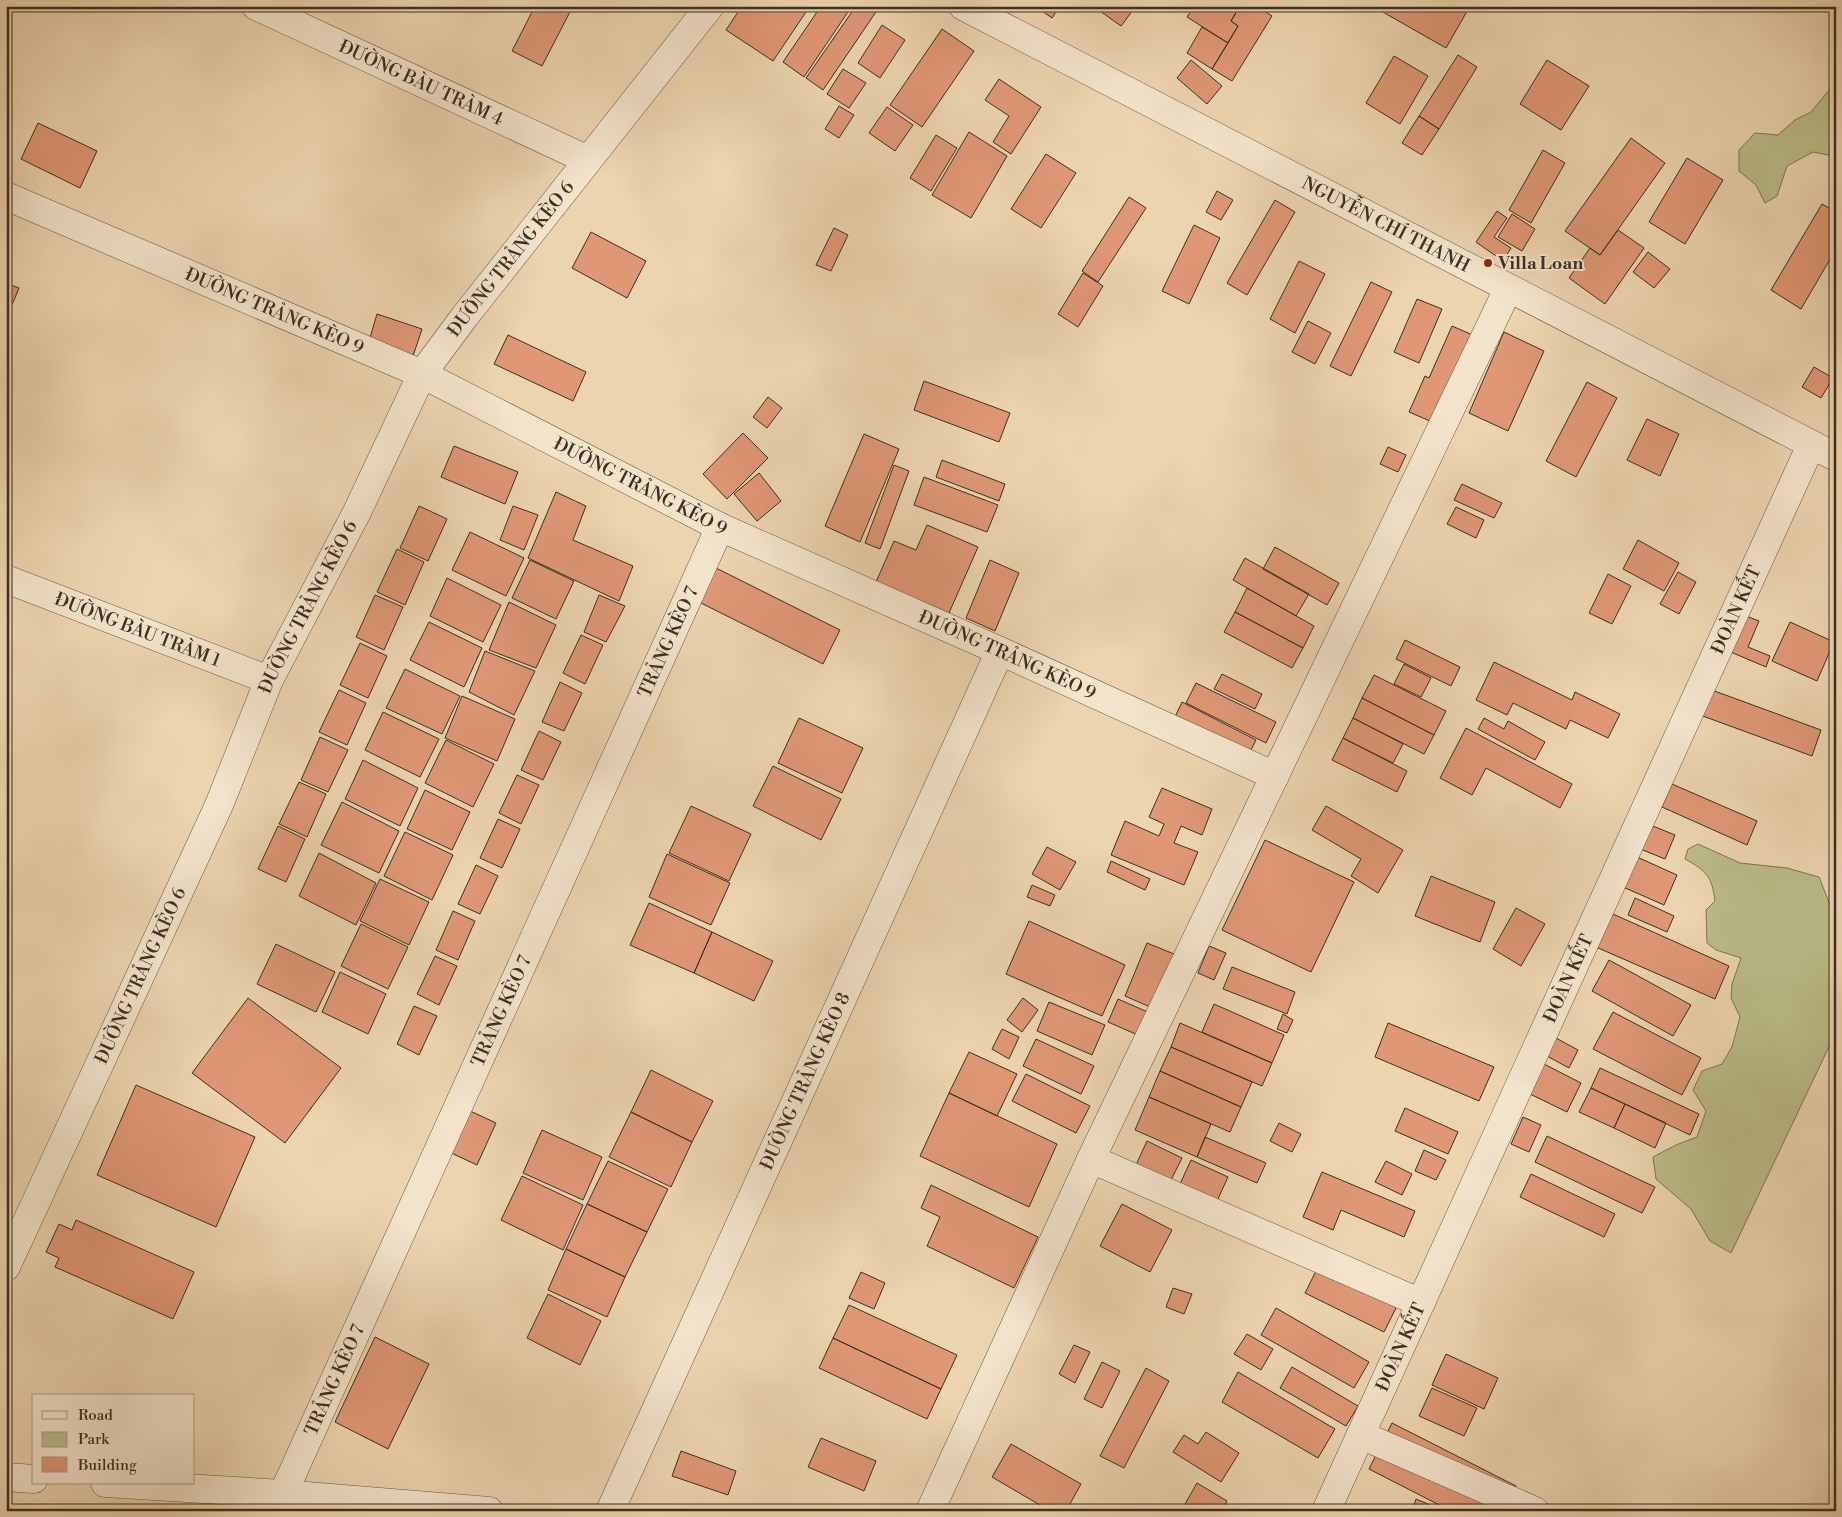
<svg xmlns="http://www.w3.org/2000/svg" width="1842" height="1517" viewBox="0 0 1842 1517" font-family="'Libre Bodoni',serif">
  <rect width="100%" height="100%" fill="#ecd4af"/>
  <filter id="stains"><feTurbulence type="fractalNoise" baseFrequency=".004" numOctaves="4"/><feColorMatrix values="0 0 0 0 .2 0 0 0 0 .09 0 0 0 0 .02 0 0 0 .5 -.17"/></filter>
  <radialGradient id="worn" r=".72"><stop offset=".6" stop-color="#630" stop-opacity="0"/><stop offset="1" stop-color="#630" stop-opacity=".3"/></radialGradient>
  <path fill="#babc88" stroke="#7c7655" d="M1836 87V159L1833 156 1813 152 1787 166 1777 196 1765 203 1756 185 1739 171V150L1755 133 1778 135 1795 120 1811 112 1830 89Z
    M1698 844 1740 863 1787 868 1819 877 1830 905 1836 982V1032L1731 1253 1710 1241 1691 1209 1656 1179 1653 1157 1676 1145 1697 1137 1706 1111 1693 1090 1702 1071 1722 1064 1732 1047 1740 1017 1731 998 1732 984 1741 958 1716 950 1707 943 1706 910 1715 901C1712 877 1707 871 1685 859L1688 849Z"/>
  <path fill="#df9775" stroke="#3d3022" d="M535 6H573L542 66 512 51Z
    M742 6H810L773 61 726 30Z
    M821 6H852L804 77 783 62Z
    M856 6H880L823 90 806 78Z
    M1035 6H1060L1052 18Z
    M1104 6H1136L1121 26 1100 11Z
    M1194 6H1240L1231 21 1238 26 1228 43 1187 17Z
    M1240 6H1256L1272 16 1232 81 1212 69 1238 26 1231 21Z
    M1384 6H1470L1446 48 1381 11Z
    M882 25 905 40 880 78 858 63Z
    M1202 27 1228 43 1212 69 1187 53Z
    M942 29 974 51 922 127 890 105Z
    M1458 55 1477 67 1439 129 1419 116Z
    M1394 56 1428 76 1400 124 1366 103Z
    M1191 60 1222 86 1207 104 1177 78Z
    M1547 60 1589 86 1561 130 1520 104Z
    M843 69 866 83 849 108 827 94Z
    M999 79 1041 107 1011 154 993 142 1009 116 985 100Z
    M839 106 854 115 839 138 825 129Z
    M887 107 913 125 895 151 869 133Z
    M1419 116 1439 129 1422 155 1402 143Z
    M38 123 97 151 80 188 21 159Z
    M969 132 1007 156 971 218 932 195Z
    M936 135 957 148 931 191 910 178Z
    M1631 138 1665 163 1600 255 1565 231Z
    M1543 150 1565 163 1531 223 1509 210Z
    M1046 154 1076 173 1041 228 1011 209Z
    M1687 158 1723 180 1685 244 1649 222Z
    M1217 191 1233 200 1221 220 1206 212Z
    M1129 197 1146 208 1098 282 1082 271Z
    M1275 200 1295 212 1247 295 1227 283Z
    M1822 204 1836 212V249L1801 309 1771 290Z
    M1497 211 1507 218 1494 237 1511 248 1503 261 1476 242Z
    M1512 214 1535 229 1522 251 1498 237Z
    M1194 225 1220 238 1189 304 1162 291Z
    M834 228 848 235 831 271 816 265Z
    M1618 230 1644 248 1605 304 1569 278 1590 248 1600 255Z
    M591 232 646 261 627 298 572 268Z
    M1648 252 1670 269 1654 288 1633 272Z
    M1299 261 1325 274 1295 333 1270 319Z
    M1083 273 1103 286 1078 327 1058 314Z
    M1371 282 1392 292 1351 376 1330 366Z
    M6 283 19 288 7 317 6 316Z
    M1417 299 1442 309 1419 363 1394 352Z
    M377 314 422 329 413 356 369 341Z
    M1308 321 1331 333 1315 364 1292 352Z
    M1452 326 1475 336 1437 424 1409 412 1425 376 1429 378Z
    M1504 332 1544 351 1508 431 1469 413Z
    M508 335 586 372 573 401 494 364Z
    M1814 367 1833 378 1821 398 1802 387Z
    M924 381 1010 413 999 442 914 410Z
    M1587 382 1617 398 1576 477 1546 461Z
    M768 397 782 408 767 428 753 417Z
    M1647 419 1679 434 1660 476 1627 460Z
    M743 433 768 458 727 499 703 474Z
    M864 434 899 449 860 542 825 526Z
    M454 446 518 472 505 504 441 477Z
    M1388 447 1406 455 1398 472 1380 464Z
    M942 460 1005 484 999 501 936 477Z
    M894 465 909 471 880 549 865 543Z
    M759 473 781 501 757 521 734 494Z
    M924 477 998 505 987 532 914 505Z
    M1462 484 1502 503 1494 518 1454 500Z
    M556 492 586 506 573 540 633 566 619 601 528 558Z
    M419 506 447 519 428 561 400 548Z
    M513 506 538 515 524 550 500 540Z
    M1456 507 1484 520 1476 538 1447 524Z
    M927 525 978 547 949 613 876 582 894 541 916 550Z
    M470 532 524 558 506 596 452 570Z
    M1638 540 1679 563 1664 591 1623 569Z
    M1275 547 1339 583 1327 605 1263 569Z
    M397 549 424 562 405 605 377 592Z
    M1245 558 1309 594 1296 616 1233 580Z
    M530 560 574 581 556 619 512 598Z
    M990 560 1019 573 995 631 966 618Z
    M712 566 840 630 823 664 695 600Z
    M1678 572 1696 582 1679 614 1660 604Z
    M1608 574 1631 586 1612 624 1589 613Z
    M447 578 501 605 483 642 430 616Z
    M1247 588 1314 626 1303 648 1235 612Z
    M375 595 403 607 384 650 356 637Z
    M599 595 625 606 606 642 584 632Z
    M509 602 556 625 536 668 489 650Z
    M1235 612 1303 648 1292 668 1224 632Z
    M1741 614 1759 621 1748 647 1770 656 1766 667 1726 650Z
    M429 622 482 648 464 687 410 660Z
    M1790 622 1834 642 1817 681 1772 661Z
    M581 635 603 645 585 684 563 673Z
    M1405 640 1460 667 1451 686 1396 659Z
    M360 643 387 656 368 698 340 685Z
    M485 651 535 671 514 715 469 692Z
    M1494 662 1572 700 1575 692 1620 714 1608 738 1570 720 1566 729 1513 703 1507 715 1476 700Z
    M1404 664 1431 678 1421 697 1394 684Z
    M405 669 460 696 442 734 386 708Z
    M1222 674 1262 694 1255 709 1214 689Z
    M1374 675 1446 711 1434 735 1362 698Z
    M560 682 582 693 564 731 542 722Z
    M1196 683 1276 722 1266 743 1186 703Z
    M1709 689 1821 730 1812 756 1700 715Z
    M339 690 366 703 347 745 319 732Z
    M462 696 515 719 497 761 445 738Z
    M1362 698 1434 735 1424 754 1353 718Z
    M1182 702 1256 740 1248 756 1174 719Z
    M383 712 439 739 420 777 365 750Z
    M799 718 863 748 842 793 778 763Z
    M1353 718 1403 744 1393 763 1343 738Z
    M1484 718 1504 729 1508 721 1545 742 1535 760 1478 729Z
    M1466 728 1572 784 1560 808 1486 768 1472 795 1440 778Z
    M539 731 561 742 543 780 521 770Z
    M320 737 348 750 328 792 301 780Z
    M1343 738 1407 771 1397 792 1332 760Z
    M446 740 494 764 473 807 425 783Z
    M363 760 418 788 400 826 345 799Z
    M773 766 841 799 821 840 753 806Z
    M517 775 539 785 521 824 499 813Z
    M299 782 326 794 307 837 279 824Z
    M1672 784 1757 821 1747 845 1662 807Z
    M1162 788 1212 809 1202 835 1181 826 1174 843 1198 852 1184 885 1111 855 1125 821 1159 836 1164 824 1149 817Z
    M425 790 470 812 452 850 407 829Z
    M342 802 399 831 379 873 321 845Z
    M691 806 751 834 729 881 669 853Z
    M1326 806 1403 850 1378 893 1351 876 1361 859 1312 830Z
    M498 819 520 829 502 868 480 858Z
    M1643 822 1675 835 1665 859 1633 846Z
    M278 826 305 839 286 882 258 869Z
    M405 832 453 855 432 900 384 876Z
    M1265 840 1354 882 1311 972 1222 930Z
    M1047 847 1076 862 1060 890 1032 874Z
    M319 853 376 883 356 925 299 896Z
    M667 854 730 883 711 925 649 897Z
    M1637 857 1677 875 1664 905 1623 887Z
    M1111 861 1150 879 1145 890 1107 872Z
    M476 865 498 876 480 914 458 904Z
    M1431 876 1495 902 1480 942 1415 916Z
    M380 879 429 902 409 945 360 921Z
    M1032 885 1055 895 1050 906 1027 897Z
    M1635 898 1674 916 1667 932 1628 915Z
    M649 903 712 932 694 973 630 945Z
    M1516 908 1545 924 1521 966 1493 949Z
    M1604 910 1729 966 1715 999 1589 944Z
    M453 911 475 921 458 960 436 950Z
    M1029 921 1125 965 1102 1016 1006 974Z
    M361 924 408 947 388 989 341 966Z
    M712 932 773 961 754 1001 694 973Z
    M1147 943 1179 956 1157 1010 1125 996Z
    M276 944 335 972 316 1012 257 984Z
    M1209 946 1226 953 1214 980 1198 973Z
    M435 956 457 966 439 1005 417 994Z
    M1609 960 1691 1005 1673 1036 1592 991Z
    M1232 967 1295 992 1287 1014 1223 989Z
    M340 972 386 994 368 1034 322 1012Z
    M248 998 341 1068 285 1143 192 1073Z
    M1023 998 1038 1010 1022 1032 1007 1020Z
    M1118 999 1150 1013 1140 1036 1108 1022Z
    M1049 1002 1105 1025 1092 1055 1037 1031Z
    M1214 1004 1284 1035 1272 1063 1202 1032Z
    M414 1006 437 1016 419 1055 397 1044Z
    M1613 1012 1701 1058 1682 1095 1593 1049Z
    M1283 1014 1293 1020 1287 1033 1277 1029Z
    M1180 1023 1272 1063 1262 1086 1171 1047Z
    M1388 1023 1494 1067 1479 1101 1375 1057Z
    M1002 1029 1019 1037 1009 1059 992 1049Z
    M1554 1037 1578 1050 1569 1068 1545 1055Z
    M1036 1039 1094 1066 1081 1094 1023 1066Z
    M1171 1047 1252 1082 1241 1107 1160 1071Z
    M969 1052 1017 1074 997 1116 949 1093Z
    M1544 1064 1581 1083 1567 1112 1530 1094Z
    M1600 1068 1699 1114 1690 1135 1591 1088Z
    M651 1070 713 1101 692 1142 631 1112Z
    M1160 1071 1241 1107 1230 1132 1149 1097Z
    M1026 1074 1090 1106 1076 1133 1012 1101Z
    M136 1085 255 1137 216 1227 97 1175Z
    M1591 1088 1625 1104 1614 1128 1579 1112Z
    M949 1093 1057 1144 1029 1207 920 1156Z
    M1149 1097 1211 1124 1197 1157 1135 1130Z
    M1625 1104 1666 1123 1655 1148 1614 1128Z
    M1405 1108 1458 1132 1448 1154 1395 1131Z
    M466 1109 496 1123 477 1165 447 1151Z
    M631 1112 692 1142 671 1187 609 1157Z
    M1523 1117 1541 1125 1529 1152 1511 1144Z
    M1279 1123 1301 1134 1292 1152 1270 1141Z
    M542 1130 602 1157 583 1200 523 1173Z
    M1547 1136 1655 1187 1642 1213 1535 1162Z
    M1205 1137 1266 1163 1257 1183 1197 1157Z
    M1147 1141 1182 1158 1170 1182 1136 1165Z
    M1424 1150 1446 1160 1436 1180 1415 1171Z
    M1191 1160 1228 1177 1217 1201 1180 1184Z
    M608 1161 668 1189 647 1232 587 1204Z
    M1386 1161 1412 1174 1402 1195 1375 1182Z
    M1322 1172 1415 1211 1404 1237 1341 1210 1333 1230 1303 1217Z
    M1531 1174 1615 1214 1604 1237 1520 1197Z
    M522 1176 583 1205 563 1250 501 1220Z
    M931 1185 1038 1237 1014 1288 927 1246 940 1217 921 1208Z
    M587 1204 647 1232 625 1277 566 1249Z
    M1122 1204 1172 1230 1150 1272 1100 1246Z
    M76 1220 194 1272 173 1319 55 1267 59 1258 46 1252 59 1224 72 1230Z
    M566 1249 625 1277 607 1317 548 1290Z
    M1318 1267 1397 1306 1384 1332 1305 1293Z
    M861 1272 885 1283 874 1309 849 1298Z
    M1173 1288 1192 1294 1184 1314 1166 1307Z
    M548 1294 601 1321 580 1365 527 1338Z
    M849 1305 957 1355 941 1389 833 1338Z
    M1276 1308 1369 1362 1354 1388 1261 1335Z
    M1247 1334 1273 1349 1261 1370 1234 1354Z
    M375 1337 429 1364 388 1449 335 1422Z
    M833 1338 941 1389 927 1419 819 1368Z
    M1074 1345 1090 1352 1075 1383 1059 1374Z
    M1446 1354 1498 1378 1484 1409 1432 1385Z
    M1102 1362 1120 1371 1102 1408 1084 1399Z
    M1292 1367 1358 1406 1346 1426 1280 1388Z
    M1146 1368 1169 1381 1124 1468 1100 1456Z
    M1238 1372 1335 1429 1318 1458 1222 1402Z
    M1432 1388 1477 1408 1464 1436 1419 1416Z
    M1392 1423 1516 1486 1504 1511H1451L1369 1469Z
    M1206 1432 1239 1453 1221 1482 1173 1452 1184 1435 1198 1444Z
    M821 1438 876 1461 864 1491 808 1467Z
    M1011 1444 1081 1484 1066 1511H1050L992 1477Z
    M681 1451 736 1471 728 1495 672 1476Z
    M1197 1483 1227 1501 1221 1511H1181Z
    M1416 1499 1444 1511H1412Z"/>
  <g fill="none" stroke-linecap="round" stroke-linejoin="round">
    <g stroke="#695945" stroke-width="29">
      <g id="street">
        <path id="s1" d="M256 6 588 160"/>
        <path id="s2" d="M963 6 1836 457"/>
        <path id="s3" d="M6 196 422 374 720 527 1000 651 1275 776"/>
        <path id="s4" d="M6 579 269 680"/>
        <path d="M1091 1159 1421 1303"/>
        <path id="s5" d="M6 1267 219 805 269 680 357 512 422 374 465 316 710 6"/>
        <path d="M1361 1435 1535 1511"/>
        <path d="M6 1477 34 1479"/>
        <path d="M105 1483 283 1494 489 1511"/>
        <path id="s6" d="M283 1494 720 527"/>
        <path id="s7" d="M610 1511 1000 651"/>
        <path d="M930 1511 1091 1159 1508 289"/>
        <path id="s8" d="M1326 1511 1811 445"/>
      </g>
    </g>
    <use href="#street" stroke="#f3e3cb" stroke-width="28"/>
  </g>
  <circle fill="#8f2418" stroke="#f3e3cb" stroke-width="2" cx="1488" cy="263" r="5"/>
  <g text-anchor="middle" stroke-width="4" stroke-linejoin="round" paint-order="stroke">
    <g font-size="18" fill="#3d3022" stroke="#f3e3cb">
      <text dy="6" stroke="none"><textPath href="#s1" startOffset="182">ĐƯỜNG BÀU TRÀM 4</textPath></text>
      <text dy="6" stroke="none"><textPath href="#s2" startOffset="476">NGUYỄN CHÍ THANH</textPath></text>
      <text dy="6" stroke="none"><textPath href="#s5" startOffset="1131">ĐƯỜNG TRẢNG KÈO 6</textPath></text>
      <text dy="6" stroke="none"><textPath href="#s3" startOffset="292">ĐƯỜNG TRẢNG KÈO 9</textPath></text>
      <text dy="6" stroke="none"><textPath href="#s3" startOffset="698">ĐƯỜNG TRẢNG KÈO 9</textPath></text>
      <text dy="6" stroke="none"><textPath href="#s5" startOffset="726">ĐƯỜNG TRẢNG KÈO 6</textPath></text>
      <text dy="6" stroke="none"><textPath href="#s8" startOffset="990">ĐOÀN KẾT</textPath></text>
      <text dy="6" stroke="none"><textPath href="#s4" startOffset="141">ĐƯỜNG BÀU TRÀM 1</textPath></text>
      <text dy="6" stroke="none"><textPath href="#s6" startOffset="935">TRẢNG KÈO 7</textPath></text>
      <text dy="6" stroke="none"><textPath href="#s3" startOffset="1102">ĐƯỜNG TRẢNG KÈO 9</textPath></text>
      <text dy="6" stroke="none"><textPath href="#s5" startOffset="321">ĐƯỜNG TRẢNG KÈO 6</textPath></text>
      <text dy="6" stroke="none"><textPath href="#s8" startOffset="585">ĐOÀN KẾT</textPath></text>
      <text dy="6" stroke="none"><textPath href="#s6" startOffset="530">TRẢNG KÈO 7</textPath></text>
      <text dy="6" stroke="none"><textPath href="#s7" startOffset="472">ĐƯỜNG TRẢNG KÈO 8</textPath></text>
      <text dy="6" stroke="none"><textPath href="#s8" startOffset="180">ĐOÀN KẾT</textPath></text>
      <text dy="6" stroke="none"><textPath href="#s6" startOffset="125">TRẢNG KÈO 7</textPath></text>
    </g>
    <g font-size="18" font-weight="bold" fill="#3d3022" stroke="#f3e3cb" text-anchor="start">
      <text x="1498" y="269">Villa Loan</text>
    </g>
  </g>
  <rect width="1842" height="1517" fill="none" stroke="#ecd4af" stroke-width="25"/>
  <rect x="8" y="8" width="1827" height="1502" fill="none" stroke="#3d3022" stroke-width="2.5"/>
  <rect x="12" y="12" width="1817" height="1492" fill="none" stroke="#3d3022"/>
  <rect x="32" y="1394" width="162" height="90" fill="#f3e3cb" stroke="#aa9b87"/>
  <rect x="42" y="1411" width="25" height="8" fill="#f3e3cb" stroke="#aa9b87"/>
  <text x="78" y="1420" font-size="15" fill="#3d3022">Road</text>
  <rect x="42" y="1432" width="25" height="15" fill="#babc88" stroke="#aa9b87"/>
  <text x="78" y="1444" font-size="15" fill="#3d3022">Park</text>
  <rect x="42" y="1457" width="25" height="15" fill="#df9775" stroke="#aa9b87"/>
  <text x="78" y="1470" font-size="15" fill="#3d3022">Building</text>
  <rect width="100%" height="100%" filter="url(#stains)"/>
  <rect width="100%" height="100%" fill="url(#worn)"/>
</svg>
